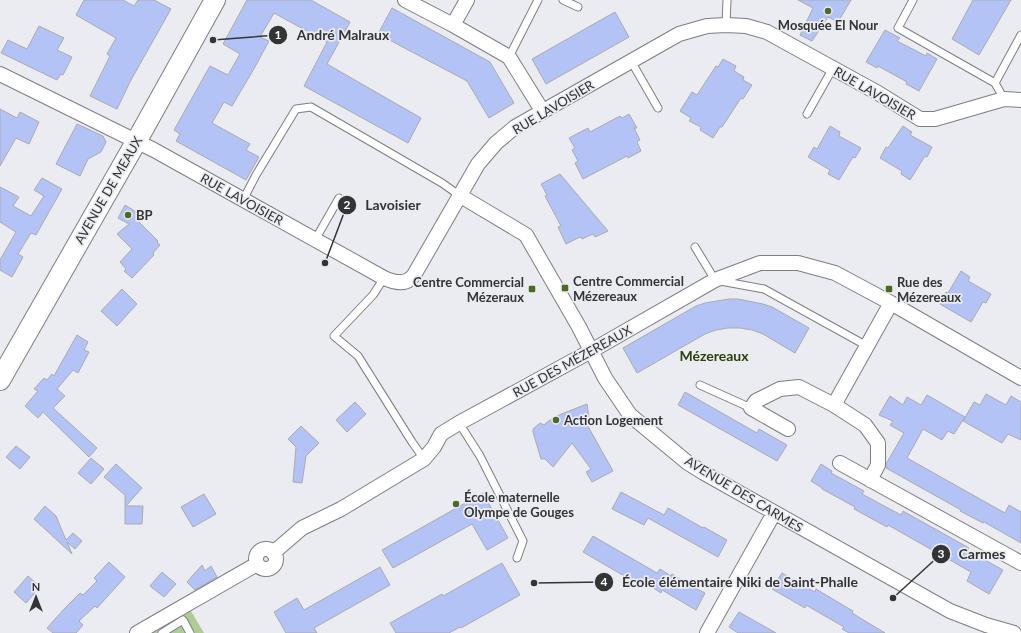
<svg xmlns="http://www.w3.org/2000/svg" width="1021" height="633" viewBox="0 0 1021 633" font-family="Lato,sans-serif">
  <rect width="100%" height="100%" fill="#ebecf1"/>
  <path fill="#b0cc95" d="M191 611 204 633H150Z"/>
  <path fill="#b3c3f6" stroke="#a9abaf" d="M84 0H123L134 6 138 0H154L171 9 131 80 117 109 90 96 110 56 107 54 116 38 76 15Z
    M247 0H311L350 22 327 64 421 118 408 143 304 86 327 42 274 13 260 37 269 41 255 67 232 106 224 102 212 123 250 144 246 150 259 157 246 180 176 141 180 134 174 130 210 66 228 75 240 54 223 44Z
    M798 0H851L838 22 828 17 812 41 800 35 813 8Z
    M973 0H1011L979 55 952 39Z
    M392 8 490 62 514 103 489 118 467 81 378 34Z
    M615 12 629 37 546 84 532 59Z
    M39 26 64 38 57 50 72 57 63 75 61 74 57 80 1 53 8 40 27 49Z
    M885 30 900 38 897 41 926 56 927 53 937 59 919 91 906 84 907 82 878 66 877 68 866 62Z
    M723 59 736 66 734 71 744 77 743 80 752 85 743 99 741 98 722 127H720L713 138 700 130 701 127 689 121 691 118 680 111 692 92 697 95 716 66 718 67Z
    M0 109 17 118 20 112 39 122 29 144 16 138 0 166Z
    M629 114 637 128H634L640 140 637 142 641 151 628 158 627 156 583 179 575 163 578 161 572 150 575 148 569 138 588 128 590 132 620 116 622 118Z
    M77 124 103 136 106 142 101 152 88 159 80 176 56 164Z
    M830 126 840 132 839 136 861 148 855 158 853 157 839 180 828 174 830 170 808 157 814 147 817 149Z
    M903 126 912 132 910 135 932 147 927 157 925 156 910 180 901 174 902 171 880 158 886 147 888 148Z
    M560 174 608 231 595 237 593 234 582 239 580 237 566 244 558 227 561 226 545 196 547 195 541 184Z
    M42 178 62 189 36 235 31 233 18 254 23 257 12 277 0 270V260L16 232 0 222V187L19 197 13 206 31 216 44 196 34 190Z
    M125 205 141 215 138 221 158 241 157 242 160 245 153 253 154 255 132 278 124 271 126 269 120 262 132 249 117 234 129 224 118 218Z
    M961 271 970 277 968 281 991 294 986 303 983 302 971 322 940 304 946 292 948 293Z
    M122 289 137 304 117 326 101 311Z
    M729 299H738L763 304 772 307 809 328 795 353 763 334 752 330 740 328H728L716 330 705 334 637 373 623 348 696 306 705 303Z
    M77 335 88 342 84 350 89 352 78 373 73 370 57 389 65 396 53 408 97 448 89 457 43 412 38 418 25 406 38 391 34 389 44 378 47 380 52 374 54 376Z
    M685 392 757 433 759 429 787 445 777 461 678 405Z
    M986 394 1006 405 1011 396 1021 402V440L1008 434 1002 443 963 421 974 402 980 405Z
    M927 395 965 417 954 434 948 431 942 440 923 429 907 458 1005 513 1009 505 1021 512V543L984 522 983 523 960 511 961 510 886 468V464L904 433 890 425 893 421 879 415 890 396 903 405 907 397 921 405Z
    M355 402 366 414 347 432 336 420Z
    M587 404 589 418 585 421 613 471 592 482 586 472 591 469 572 443 553 467 545 459H541L533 432V429L540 423 544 425 547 422 559 415Z
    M301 426 319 443 306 456 302 483 293 482 296 447 288 439Z
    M16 446 30 457 20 469 6 457Z
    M91 458 104 469 91 484 78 473Z
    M116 464 142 488 126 506H143L142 524H125V495L104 477Z
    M821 464 832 471 831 473 864 491 862 494 901 515 903 511 969 548 967 550 1003 570 989 594 967 581 971 572 888 525 887 527 854 509 855 507 822 489V488L811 481Z
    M621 492 664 515 668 508 703 528 704 527 727 540 718 557 648 518 644 525 612 509Z
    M483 493 508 538 487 550 472 524 393 568 382 550Z
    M204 494 216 514 193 527 181 507Z
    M45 506 56 516 66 540 73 533 82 541 75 549 67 542 72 554 34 519Z
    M593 536 657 573 660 569 671 576 672 574 693 587 705 593 696 610 662 590 661 593 646 583 643 587 583 552Z
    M109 562 125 577 97 608 95 606 79 621 83 625 76 633H53L47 628 65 608 80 593 83 595 97 581 94 578Z
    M502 563 520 595 461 628 460 627 449 633H396L390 623 442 594 443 596Z
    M202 565 205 571 211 566 217 577 195 590 187 582Z
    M380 567 390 585 314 628 317 633H286L274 612 297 598 304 610Z
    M162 572 176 584 164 597 150 586Z
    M782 573 815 592 816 589 836 601 853 611 852 613 885 633H849L842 629 844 627 818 612 806 605 805 608 772 589Z
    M28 576 40 587 26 603 14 592Z
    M739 612 776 633H738L729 627Z"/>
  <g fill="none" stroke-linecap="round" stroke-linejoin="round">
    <g stroke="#7d7e83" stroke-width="9">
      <path id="service" d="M563 0 578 7
        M913 0 898 28 995 83 1004 99
        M726 25 727 0
        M509 57 538 0
        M631 61 658 108
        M995 83 1021 35
        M807 114 833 68
        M243 200 256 175 296 109 311 107 442 183 459 195
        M315 240 339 198
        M695 247 715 280 764 289 867 346
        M384 278 373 295 334 336 358 356 412 442 424 459
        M700 385 751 408
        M459 423 480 456 523 541 517 558
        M162 633 183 620 190 633"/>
    </g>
    <g stroke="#7d7e83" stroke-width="16">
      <path id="minor" d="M405 0 453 25 509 57 543 112
        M453 25 467 0
        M0 74 154 150 384 278C395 283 407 285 414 275L478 164 496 143 515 127 679 34 707 26 726 25 746 26 767 32 878 93 920 119H935L1004 99 1021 100
        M459 195 526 235 579 327 605 378 630 415 688 463 704 473 950 611 986 625 1014 633
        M834 405 891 303
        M788 429 751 408 756 401 780 389 799 387 834 405 865 425 878 443V465L870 480
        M840 463 1021 563
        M256 559a10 10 0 1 1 20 0a10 10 0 1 1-20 0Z
        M273 553 302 528 341 509 424 459 434 447 441 434 459 423 591 351 715 280 760 263H798L835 273 891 303 1021 378
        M137 633 257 564
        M707 633 774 513"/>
    </g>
    <g stroke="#7d7e83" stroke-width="22">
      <path id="secondary" d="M0 380 136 142 215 0"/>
    </g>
    <use href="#service" stroke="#fff" stroke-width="7"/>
    <use href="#minor" stroke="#fff" stroke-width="14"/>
    <use href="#secondary" stroke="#fff" stroke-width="20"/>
  </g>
  <g fill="#4a6b21" stroke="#ebecf1" stroke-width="1.5">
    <circle cx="828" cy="11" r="4"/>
    <circle cx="128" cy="215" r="4"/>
    <rect x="561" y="284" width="8" height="8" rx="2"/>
    <rect x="528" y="285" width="8" height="8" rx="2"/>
    <rect x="885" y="285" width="8" height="8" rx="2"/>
    <circle cx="556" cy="420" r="4"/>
    <circle cx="456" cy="504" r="4"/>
  </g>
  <g text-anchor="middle" stroke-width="3.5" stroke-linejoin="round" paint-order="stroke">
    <g font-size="13" font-weight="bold" fill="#333436" stroke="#ebecf1" text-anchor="start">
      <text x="828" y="30" text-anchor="middle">Mosquée El Nour</text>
      <text x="136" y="220">BP</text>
      <text x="573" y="286">Centre Commercial<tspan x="573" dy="15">Mézereaux</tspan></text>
      <text x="524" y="287" text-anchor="end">Centre Commercial<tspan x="524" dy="15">Mézeraux</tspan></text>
      <text x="897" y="287">Rue des<tspan x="897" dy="15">Mézereaux</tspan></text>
      <text x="564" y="425">Action Logement</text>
      <text x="464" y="502">École maternelle<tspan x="464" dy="15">Olympe de Gouges</tspan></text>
    </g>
    <g font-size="13" fill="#333436" stroke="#ebecf1">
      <text transform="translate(875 93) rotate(30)" y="5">RUE LAVOISIER</text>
      <text transform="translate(553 107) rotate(-31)" y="5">RUE LAVOISIER</text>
      <text transform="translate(108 190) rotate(-60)" y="5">AVENUE DE MEAUX</text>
      <text transform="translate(242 199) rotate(29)" y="5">RUE LAVOISIER</text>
      <text transform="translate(572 361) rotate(-29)" y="5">RUE DES MÉZEREAUX</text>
      <text transform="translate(744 494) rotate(31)" y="5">AVENUE DES CARMES</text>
    </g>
    <g font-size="14" font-weight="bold" fill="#2a400c" stroke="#ebecf1">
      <text x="714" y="361">Mézereaux</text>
    </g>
  </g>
  <path fill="none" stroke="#333436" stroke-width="1.5" d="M213 40L278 35M325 263L347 205M893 598L941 554M534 583L604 582"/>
  <g fill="#333436" stroke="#ebecf1" stroke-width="1.5">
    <circle cx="213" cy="40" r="4"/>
    <circle cx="325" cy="263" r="4"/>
    <circle cx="893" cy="598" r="4"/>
    <circle cx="534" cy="583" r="4"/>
    <circle cx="278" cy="35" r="10"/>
    <circle cx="347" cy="205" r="10"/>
    <circle cx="941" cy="554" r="10"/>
    <circle cx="604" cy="582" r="10"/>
  </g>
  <g font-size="12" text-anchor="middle" font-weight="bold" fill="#fff">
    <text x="278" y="39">1</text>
    <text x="347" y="209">2</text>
    <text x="941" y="558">3</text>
    <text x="604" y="586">4</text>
  </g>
  <g font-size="14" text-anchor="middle" font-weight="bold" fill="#333436" stroke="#ebecf1" stroke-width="3.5" stroke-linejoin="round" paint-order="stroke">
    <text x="343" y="40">André Malraux</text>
    <text x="393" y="210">Lavoisier</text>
    <text x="982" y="559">Carmes</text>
    <text x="740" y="587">École élémentaire Niki de Saint-Phalle</text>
  </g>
  <g transform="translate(36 597)" stroke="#ebecf1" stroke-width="3" paint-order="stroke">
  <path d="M0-3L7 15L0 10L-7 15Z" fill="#333436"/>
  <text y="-6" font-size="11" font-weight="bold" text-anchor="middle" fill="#333436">N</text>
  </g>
</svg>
